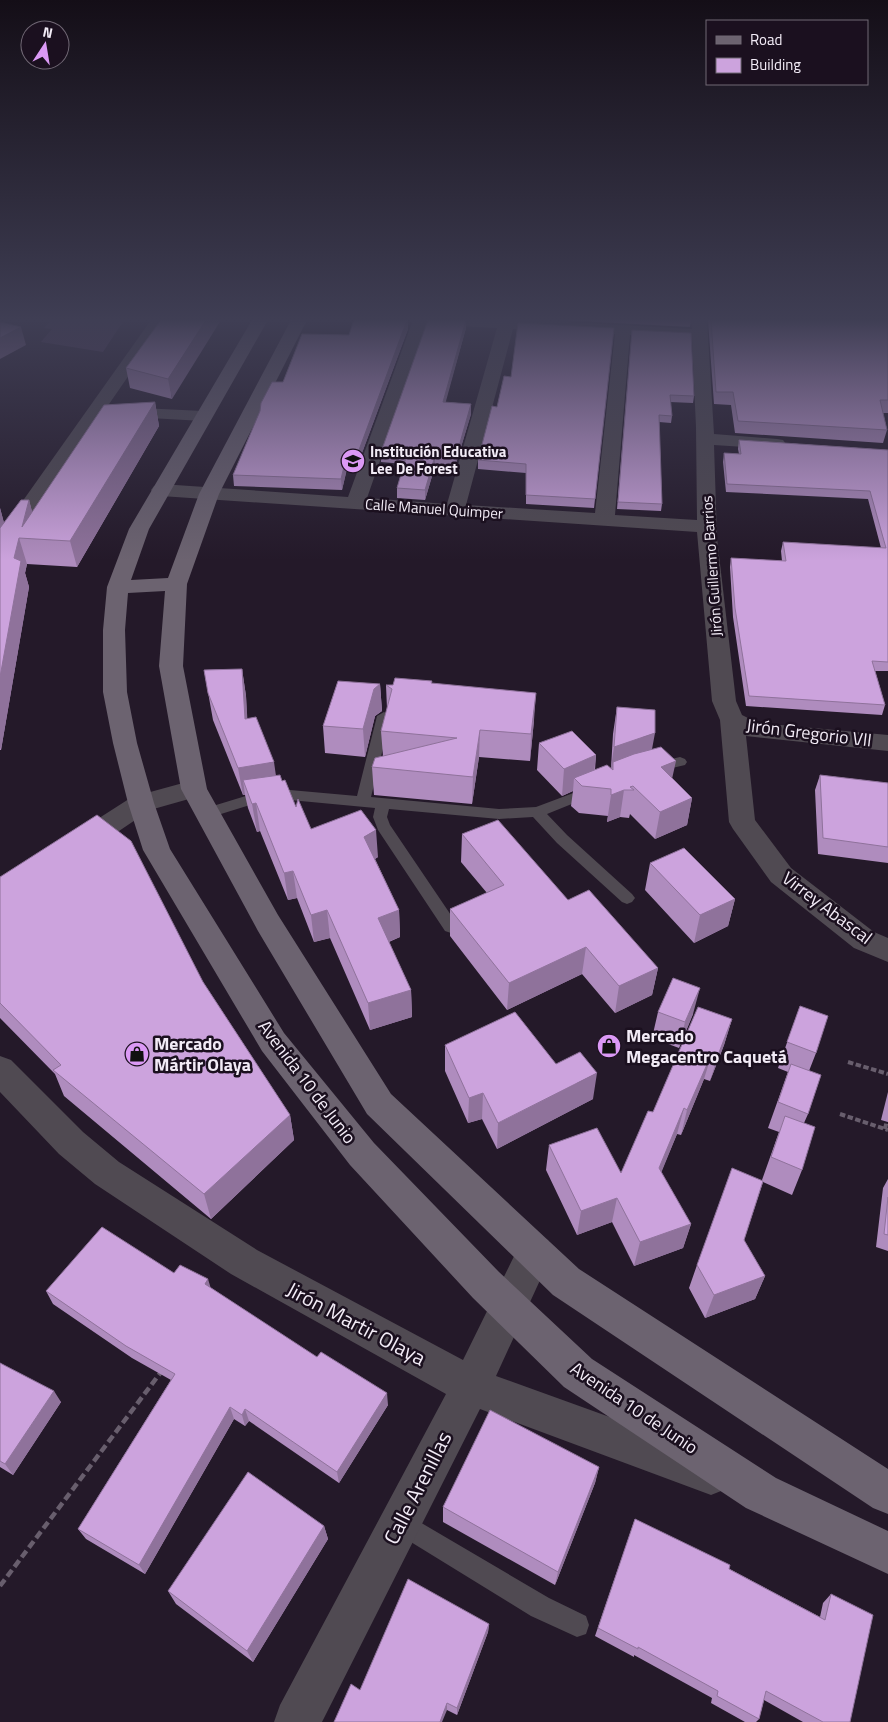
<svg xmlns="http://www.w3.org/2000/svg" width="888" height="1722" viewBox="0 0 888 1722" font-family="'Titillium Web',sans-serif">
  <rect width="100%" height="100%" fill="#241929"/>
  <path fill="#50395a" d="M51 320H124L103 352 41 342 52 329 44 328Z"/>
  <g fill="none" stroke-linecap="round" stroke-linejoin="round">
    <path stroke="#685e6d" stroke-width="4" stroke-dasharray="5.5 2.5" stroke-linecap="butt" d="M848 1062 888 1074
      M840 1114 888 1130
      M885 1129 888 1115"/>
    <path stroke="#685e6d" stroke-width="4.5" stroke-dasharray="8 4" stroke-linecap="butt" d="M0 1586 161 1372"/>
    <path fill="#504a52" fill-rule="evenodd" d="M384 712 391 716 371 797 499 809 536 807 584 789H594L596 792 594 795 547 814 567 835 632 894 635 898 632 902 627 904 622 902 557 843 533 817 499 819 389 809 387 817 390 825 459 927 457 931 451 933 445 931 378 830 373 817 375 808 290 800 250 805 208 818 203 817 201 813 203 809 249 795 290 790 357 796 377 716Z
      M680 757 685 759 687 762 685 765 655 772 650 770 648 767 650 764Z
      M401 1511 549 1598 586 1616 589 1625 586 1634 577 1637 531 1616 393 1531 389 1523 393 1515Z"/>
    <path fill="#504a52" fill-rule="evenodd" d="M151 320H167L7 552 0 554V533Z
      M413 320H429L367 498 447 504 497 328 437 325 432 323 429 320H528L692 329 691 320H707L714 434 777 439 783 440 786 444 783 448 777 449 714 445 717 538 736 701 742 715 758 723 888 735V751L746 736 755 820 791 868 874 932 888 938V962L854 948 771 882 733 829 729 822 720 720 712 701 697 532 161 496 154 494 151 490 154 486 161 484 348 497ZM513 329 615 334 595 513 466 505ZM630 335 692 339 696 427 697 520 615 515Z
      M120 407 203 411 209 412 212 416 209 420 203 421 114 416 111 412 114 408Z
      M194 780 203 783 207 789 203 795 150 810 88 852 78 855 68 852 64 845 68 838 132 797Z
      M0 1056 11 1060 83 1132 119 1162 257 1250 463 1360 522 1240 535 1235 548 1240 553 1252 496 1376 726 1459 732 1474 726 1489 711 1495 480 1409 322 1722H274L280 1705 446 1394 231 1274 95 1184 59 1154 0 1092Z"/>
    <path fill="#6c6370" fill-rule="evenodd" d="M252 320H268L149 529 131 580 168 578 199 494 291 320H307L219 494 187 584 183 666 207 789 278 915 391 1094 579 1269 888 1469V1514L873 1508 553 1295 367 1114 258 931 181 789 159 666 165 591 128 593 125 630 127 692 137 743 154 803 170 849 284 1033 374 1143 499 1272 592 1359 776 1478 888 1531V1574L746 1508 564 1387 473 1298 350 1165 262 1051 143 850 128 803 113 743 103 692V630L107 587 129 529Z"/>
  </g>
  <path fill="#af8cbe" d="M161 320 172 399 130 388 126 368Z
    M354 320H408V329L359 461 349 460 342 490 234 486 233 475 283 382 349 335Z
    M466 320V328L445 402 471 404V414L455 467 435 466 425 500 397 498V488L404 464 381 462V452Z
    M560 320H691L690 327Z
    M708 320H888V413H883L887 430 883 443 735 433 731 405 714 404Z
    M614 328 594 508 526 504V473L478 469V460L497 407 511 377Z
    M632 330 694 396 693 403 670 402 672 416 671 423 659 422 662 504 661 511 617 509Z
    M155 402 159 426 77 567 27 564 25 573 29 587 1 750H0V508L4 523 29 500 32 512Z
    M739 440 888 450V671H875L885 705 882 715 746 706 733 617 730 567 731 558 782 561 781 551 783 542 881 548 868 499 726 492 723 462 724 453 739 454 738 449Z
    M242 669 246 696 247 719 276 776 282 781 296 807 311 829 378 857 375 859 399 910 400 937 389 942 411 990 412 1017 370 1030 330 938 314 942 297 898 288 900 260 831 257 832 248 808 245 795H243L213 720 204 670Z
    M432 681V684L534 720 530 761 479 757 472 804 374 795 372 767 383 756 381 731 387 709 386 685H393Z
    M380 684 382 711 375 716 365 757 325 753 323 726Z
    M617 707 652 749 672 778 692 798 687 825 655 839 630 814 629 818 620 817 607 822 608 816 579 813 571 806 573 791 562 796 537 770 539 743 596 755 595 770 611 768 613 734Z
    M820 775 888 783V863L818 854 815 790Z
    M462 834 568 900 658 968 652 995 615 1013 582 974 507 1010 450 936V909L487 893 461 862Z
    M650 863 735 899 728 926 694 943 645 890Z
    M0 877 203 982 290 1115 294 1140 211 1219 64 1096 55 1074 0 1018Z
    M800 1006 816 1053 809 1071 808 1114 804 1123 802 1170 792 1195 763 1182 744 1240 765 1276 755 1299 705 1318 689 1288 697 1265 762 1180 779 1132 768 1128 788 1072 778 1068Z
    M658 1012 693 1014 679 1048 652 1038Z
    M732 1019 724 1045 710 1081 704 1079 681 1135 677 1134 661 1172 691 1224 683 1248 634 1266 612 1222 577 1235 546 1170 549 1145 621 1173 653 1112Z
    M445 1045 556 1064 593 1099 497 1149 482 1119 468 1123 445 1071Z
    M888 1092V1122L881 1120Z
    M888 1179V1251L876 1247 883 1188Z
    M174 1273 211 1288 388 1405 339 1483 249 1421 245 1426 234 1419 145 1574 86 1539 78 1529 171 1380 132 1358 53 1304 46 1291Z
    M0 1363 61 1402 13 1475 0 1467Z
    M599 1467 595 1483 555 1585 443 1522V1507Z
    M635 1519 820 1617 823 1603 831 1594 850 1722H803L764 1700 759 1719 756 1722H745L711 1703 712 1698 634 1655V1657L595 1636Z
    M324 1526 328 1539 253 1662 176 1604 168 1591Z
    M489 1624 488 1632 457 1715 447 1710 360 1690Z"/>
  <path fill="#8f729b" d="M206 320H221L172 399 168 379Z
    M407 320 408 329 359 461V450Z
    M466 320V328L443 412V402Z
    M21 327 26 345 0 359V338Z
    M155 402 159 426 77 567 70 541Z
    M471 404V414L455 467 456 457Z
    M348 450 349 460 342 490 341 479Z
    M435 456V466L425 500V490Z
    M29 500 36 526 22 527Z
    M0 508 4 523 0 530Z
    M19 538 27 564 25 573 29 587 1 750 0 747V677L14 558Z
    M242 669 246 696 249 746 245 719Z
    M380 684 382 711 375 716 365 757 363 729 374 689Z
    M536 693 534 720 530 761 531 734Z
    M480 730 479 757 472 804 473 777Z
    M655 733 650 760 613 762 612 774H610L614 747Z
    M596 755 593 782 574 778 573 791 562 796 564 769Z
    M676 761 670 788 661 767Z
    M274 762 278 790 243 780 245 795H243L238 768Z
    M624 790 620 817 607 822 611 795Z
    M692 798 687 825 655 839 660 812Z
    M256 803 260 831 257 832 252 804Z
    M376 830 378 857 366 864 364 837Z
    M293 871 297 898 288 900 284 873Z
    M735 899 728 926 694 943 700 915Z
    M327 910 330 938 314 942 311 915Z
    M399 910 400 937 380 945 378 918Z
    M586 947 582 974 507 1010 509 983Z
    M658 968 652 995 615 1013 619 986Z
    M700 988 693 1014 679 1048 685 1022Z
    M411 990 412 1017 370 1030 368 1003Z
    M732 1019 724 1045 710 1081 718 1055Z
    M712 1053 704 1079 681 1135 687 1110Z
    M597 1073 593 1099 497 1149 498 1123Z
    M483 1093 482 1119 468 1123 469 1098Z
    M684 1108 677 1134 653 1193 659 1168Z
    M290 1115 294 1140 211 1219 204 1194Z
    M617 1198 612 1222 577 1235 581 1211Z
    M691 1224 683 1248 634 1266 640 1242Z
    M765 1276 755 1299 705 1318 714 1295Z
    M208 1279 212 1292 205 1284Z
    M54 1391 61 1402 13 1475 5 1464Z
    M387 1393 388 1405 339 1483 337 1472Z
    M230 1407 234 1419 145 1574 139 1565Z
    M245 1409 249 1421 245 1426 242 1415Z
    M599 1467 595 1483 555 1585 558 1572Z
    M324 1526 328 1539 253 1662 247 1651Z
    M489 1624 488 1632 457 1715V1708Z
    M447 1703V1710L442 1722H440Z"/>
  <path fill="#cca3dd" stroke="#8f729b" d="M161 320H206L168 379 126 368Z
    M354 320H407L359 450H348L341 479 233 475 260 411 261 403 272 382H283L302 334 349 335Z
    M428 320H466L443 402 471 404 456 457 435 456 425 490 397 488 407 454 381 452Z
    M711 320H888V400H880L887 430 738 421 733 392H716Z
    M0 322 21 327 0 338Z
    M518 323 614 328 595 499 526 495V464L478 460 492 406 497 407 504 376 511 377Z
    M632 330 691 333 694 396 670 395 672 416 659 415 662 504 618 502Z
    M155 402 70 541 19 538 14 558 21 561 0 677V528L21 500H29L22 527 104 405Z
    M739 440 888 450V662L872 661 885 705 749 696 735 608 731 558 786 561 783 542 886 548 870 491 727 484 724 453 741 454Z
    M242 669 245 719 256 717 274 762 238 768 208 693 204 670Z
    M395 678 432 681 431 683 536 693 531 734 480 730 473 777 372 767 375 758 457 738 381 731 392 689 386 685H393Z
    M338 681 380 684 374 689 363 729 323 726Z
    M617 707 655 710V733L614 747Z
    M572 731 596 755 564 769 539 743Z
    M661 747 676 761 661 767 692 798 660 812 633 786 630 787 634 790H624L611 795V789L582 786 574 778 607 765 613 770V762L634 754Z
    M280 775 282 781 285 780 296 807 298 799 311 829 361 810 376 830 364 837 399 910 378 918 411 990 368 1003 327 910 311 915 293 871 284 873 256 803 252 804 243 780Z
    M820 775 888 783V847L823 838Z
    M97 815 131 841 203 982 290 1115 204 1194 53 1070 61 1065 0 1003V877Z
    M498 820 568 900 589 890 658 968 619 986 586 947 509 983 450 909 504 885 462 834Z
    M684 848 735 899 700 915 650 863Z
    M673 978 700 988 685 1022 658 1012Z
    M800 1006 828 1016 816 1053 787 1042Z
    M698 1007 732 1019 718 1055 712 1053 687 1110 684 1108 659 1168 691 1224 640 1242 617 1198 581 1211 549 1145 597 1128 621 1173 648 1111 653 1112Z
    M515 1012 556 1064 580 1052 597 1073 498 1123 483 1093 469 1098 445 1045Z
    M791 1064 821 1075 808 1114 778 1102Z
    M785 1116 815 1127 802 1170 771 1157Z
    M732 1168 763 1181 744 1240 765 1276 714 1295 697 1265Z
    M888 1197V1235L884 1234Z
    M102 1227 174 1273 180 1265 208 1279 205 1284 317 1357 321 1352 387 1393 337 1472 245 1409 242 1415 230 1407 139 1565 78 1529 175 1374 126 1346 46 1291Z
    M0 1363 54 1391 5 1464 0 1461Z
    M490 1410 599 1467 558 1572 443 1507Z
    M248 1472 324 1526 247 1651 168 1591Z
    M635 1519 730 1565 729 1569 825 1620 831 1594 873 1615 850 1722H823L766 1691 759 1719 717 1696 718 1691 638 1647V1649L598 1628Z
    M408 1579 489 1624 457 1708 447 1703 440 1722H334L351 1684 360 1690Z"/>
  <linearGradient id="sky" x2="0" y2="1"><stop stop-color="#140e17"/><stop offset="0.57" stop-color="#3f3e54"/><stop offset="1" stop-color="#3f3e54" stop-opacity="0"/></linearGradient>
  <rect width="888" height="561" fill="url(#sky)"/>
  <defs>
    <g id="school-disc" transform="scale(1.25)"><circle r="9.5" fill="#db99f5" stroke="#1b101f"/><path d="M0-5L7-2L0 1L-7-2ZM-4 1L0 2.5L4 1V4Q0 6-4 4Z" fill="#111"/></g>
    <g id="shop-disc" transform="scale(1.25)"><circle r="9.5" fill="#db99f5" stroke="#1b101f"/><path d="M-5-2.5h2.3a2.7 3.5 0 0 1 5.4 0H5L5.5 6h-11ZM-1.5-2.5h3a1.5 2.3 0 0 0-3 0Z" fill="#111"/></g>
  </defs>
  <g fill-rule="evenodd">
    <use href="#school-disc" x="353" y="461"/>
    <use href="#shop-disc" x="609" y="1046"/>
    <use href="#shop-disc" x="137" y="1054"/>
  </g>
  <g text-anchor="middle" stroke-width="5" stroke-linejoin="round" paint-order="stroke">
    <g font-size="15" font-weight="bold" fill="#f2ebf6" stroke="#1b101f" text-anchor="start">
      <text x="370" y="457">Institución Educativa<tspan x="370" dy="17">Lee De Forest</tspan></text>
    </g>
    <g font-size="15" fill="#f2ebf6" stroke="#1b101f">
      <text transform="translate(434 509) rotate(4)" y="5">Calle Manuel Quimper</text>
      <text transform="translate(712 566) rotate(-94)" y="5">Jirón Guillermo Barrios</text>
    </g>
    <g font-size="18" fill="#f2ebf6" stroke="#1b101f">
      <text transform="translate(809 733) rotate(7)" y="6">Jirón Gregorio VII</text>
      <text transform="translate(827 908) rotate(37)" y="6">Virrey Abascal</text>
      <text transform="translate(307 1082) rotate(53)" y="6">Avenida 10 de Junio</text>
      <text transform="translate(634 1408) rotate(34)" y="6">Avenida 10 de Junio</text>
    </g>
    <g font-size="18" font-weight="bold" fill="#f2ebf6" stroke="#1b101f" text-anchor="start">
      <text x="626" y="1042">Mercado<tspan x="626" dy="21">Megacentro Caquetá</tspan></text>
      <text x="154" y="1050">Mercado<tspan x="154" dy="21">Mártir Olaya</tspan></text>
    </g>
    <g font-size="21" fill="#f2ebf6" stroke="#1b101f">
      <text transform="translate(356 1324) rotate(28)" y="7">Jirón Martir Olaya</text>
      <text transform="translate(418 1488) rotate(-63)" y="7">Calle Arenillas</text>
    </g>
  </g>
  <rect x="706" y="20" width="162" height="65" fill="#1b101f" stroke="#716875"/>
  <rect x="716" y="36" width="25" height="8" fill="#6c6370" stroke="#716875"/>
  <text x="750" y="45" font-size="15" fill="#f2ebf6">Road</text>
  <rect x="716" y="58" width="25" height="15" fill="#cca3dd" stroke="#716875"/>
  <text x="750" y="70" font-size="15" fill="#f2ebf6">Building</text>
  <g transform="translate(45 45) rotate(12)"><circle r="24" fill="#1b101f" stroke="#716875"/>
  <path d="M0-4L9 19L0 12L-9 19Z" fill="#db99f5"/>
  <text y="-8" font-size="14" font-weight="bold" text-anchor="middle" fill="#f2ebf6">N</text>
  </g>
</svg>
